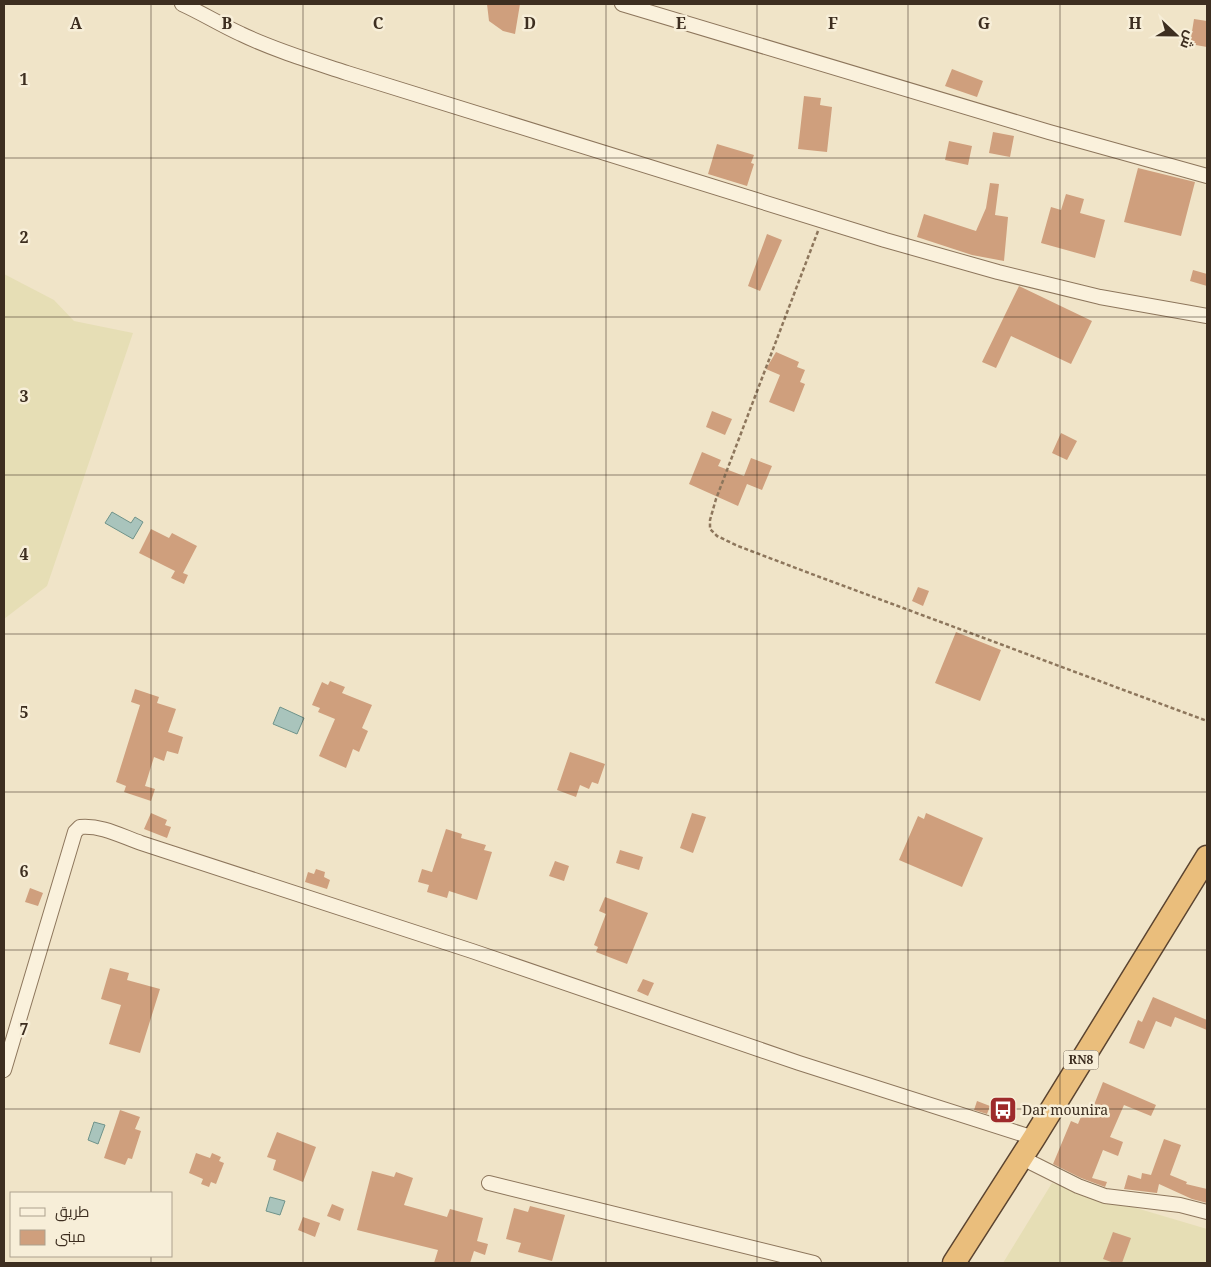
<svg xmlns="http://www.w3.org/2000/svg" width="1211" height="1267" viewBox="0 0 1211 1267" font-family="'Noto Serif',Cairo,serif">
  <rect width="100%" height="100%" fill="#f0e4c8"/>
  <path fill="#e6deb5" d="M4 274 54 300 74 321 133 333 47 586 4 619Z
    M1052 1183 1207 1229V1263H1003Z"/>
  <path fill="#a9c4bc" stroke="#6f938a" d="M112 512 131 523 135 517 143 522 133 539 105 523Z
    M280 707 304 718 297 734 273 724Z
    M94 1122 105 1125 98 1144 88 1140Z
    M270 1197 285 1201 280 1215 266 1211Z"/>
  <path fill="#cf9f7d" d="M487 4H520L515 34 503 31 489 21Z
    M1194 19 1207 21V47L1190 44Z
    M952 69 983 81 977 97 945 86Z
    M804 96 821 98 820 105 832 107 827 152 798 149Z
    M993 132 1014 136 1010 157 989 153Z
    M949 141 972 146 968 165 945 160Z
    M717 144 754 155 751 163 754 164 747 186 708 174Z
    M1138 168 1195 182 1181 236 1124 222Z
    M990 183 999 184 995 215 1008 217 1004 261 972 255 917 237 924 214 976 231 986 208Z
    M1066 194 1084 199 1080 213 1105 220 1095 258 1041 243 1051 207 1061 210Z
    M767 234 782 240 760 291 748 286Z
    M1193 270 1207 274V286L1190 281Z
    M1019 286 1092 321 1071 364 1011 336 996 368 982 362Z
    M776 352 799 362 797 367 805 370 800 382 805 384 794 412 769 402 780 375 766 369Z
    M712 411 732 419 725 435 706 427Z
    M1061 433 1077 441 1067 460 1052 453Z
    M702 452 721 460 718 466 744 476 751 458 772 466 762 490 747 484 738 506 689 484Z
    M151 529 169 538 172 533 197 546 183 573 188 575 184 584 171 578 175 571 139 553Z
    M918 587 929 591 923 606 912 601Z
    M956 632 1001 650 980 701 935 683Z
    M330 681 345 687 342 693 372 705 362 728 368 731 359 752 353 749 346 768 319 756 335 719 318 712 320 708 312 705 322 682 328 685Z
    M135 689 159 697 157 703 176 709 168 732 183 737 178 754 167 751 164 761 154 757 145 786 155 789 151 801 124 792 126 786 116 782 140 705 131 702Z
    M570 752 605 764 598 784 592 782 589 789 580 785 576 797 557 790Z
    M151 813 167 820 165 825 171 827 167 838 144 829Z
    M692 813 706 817 693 853 680 848Z
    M926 813 983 838 962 887 899 860 918 816 924 819Z
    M446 829 462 834 461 838 486 845 484 850 492 852 477 900 449 891 447 898 427 892 429 885 418 882 422 869 432 872Z
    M620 850 643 857 639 870 616 863Z
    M555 861 569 866 564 881 549 876Z
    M316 869 325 872 324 877 330 880 327 889 305 882 308 872 314 874Z
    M30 888 43 893 38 906 25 902Z
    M605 897 648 913 627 964 596 952 598 947 594 945 606 914 599 911Z
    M110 968 129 973 127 980 160 989 140 1053 109 1044 121 1005 101 999Z
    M643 979 654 983 648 996 637 991Z
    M1153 997 1207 1020V1030L1175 1017 1171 1027 1156 1021 1144 1049 1129 1043 1138 1020 1142 1022Z
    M1103 1082 1156 1105 1151 1116 1124 1105 1110 1137 1123 1142 1118 1156 1103 1150 1092 1178 1107 1182 1105 1187 1081 1178 1053 1164 1071 1121 1078 1124 1085 1107 1092 1110Z
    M977 1101 990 1106 987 1114 974 1110Z
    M120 1110 140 1117 135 1129 141 1131 132 1159 128 1158 125 1165 104 1158Z
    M277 1132 316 1147 303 1182 273 1170 276 1160 267 1157Z
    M1164 1139 1181 1145 1170 1175 1187 1182 1186 1184 1207 1189V1203L1192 1199 1159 1184 1157 1193 1124 1189 1128 1175 1141 1179 1142 1173 1151 1175Z
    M196 1153 210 1158 212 1153 221 1157 219 1161 224 1163 216 1184 211 1182 209 1187 201 1184 203 1179 189 1173Z
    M372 1171 394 1177 396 1172 413 1178 404 1205 447 1217 450 1209 483 1218 477 1241 488 1244 485 1255 474 1251 470 1263H434L438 1250 357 1230Z
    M332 1204 344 1209 340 1221 327 1216Z
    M530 1206 565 1215 552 1261 518 1252 521 1243 506 1239 514 1208 528 1212Z
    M303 1217 320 1223 315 1237 298 1230Z
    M1113 1232 1131 1238 1122 1263H1114L1103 1259Z"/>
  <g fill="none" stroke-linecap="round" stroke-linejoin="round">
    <g stroke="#8d765c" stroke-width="16">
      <path id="minor" d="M182 4C202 13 221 25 241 34 274 50 311 61 347 73L885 240 998 272 1100 297 1207 316
        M622 4 1049 132 1207 176
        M4 1070 75 832 80 827C102 825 121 836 141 843L472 951 799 1063 1034 1138
        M1032 1163 1078 1186 1105 1196 1180 1205 1207 1212
        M489 1183 814 1263"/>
    </g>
    <g stroke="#5b4430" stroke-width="25">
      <path id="trunk" d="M954 1263 1034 1138 1207 857"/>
    </g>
    <path stroke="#8d765c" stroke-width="2.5" stroke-dasharray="4 2.5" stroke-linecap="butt" d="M818 231 716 499 710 520V529L717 536 738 546 809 573 1207 721"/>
    <use href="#minor" stroke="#faf1dc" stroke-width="14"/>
    <use href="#trunk" stroke="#eabe7c" stroke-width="22"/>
  </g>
  <path fill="none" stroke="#3d2e20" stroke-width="1" stroke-opacity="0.55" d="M151 4V1193M303 4V1263M454 4V1263M606 4V1263M757 4V1263M908 4V1263M1060 4V1263M4 158H1207M4 317H1207M4 475H1207M4 634H1207M4 792H1207M4 950H1207M4 1109H1207M151 1256V1263"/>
  <defs>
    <g id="bus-square" transform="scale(1.4375)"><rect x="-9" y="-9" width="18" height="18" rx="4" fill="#9e2a2b" stroke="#f7eed8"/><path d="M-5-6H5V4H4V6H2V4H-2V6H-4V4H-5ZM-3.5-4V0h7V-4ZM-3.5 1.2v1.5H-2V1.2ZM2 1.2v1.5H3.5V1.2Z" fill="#fff"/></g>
  </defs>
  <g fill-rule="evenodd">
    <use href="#bus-square" x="1003" y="1110"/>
  </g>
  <g text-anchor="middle" stroke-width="5" stroke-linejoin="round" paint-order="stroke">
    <rect fill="#f7eed8" stroke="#756857" stroke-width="1" x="1063.5" y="1050.5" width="35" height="19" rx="4"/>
    <g font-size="12" font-weight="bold" fill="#3d2e20">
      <text x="1081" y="1064">RN8</text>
    </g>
    <g font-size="14" fill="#3d2e20" stroke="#f7eed8" text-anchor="start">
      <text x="1022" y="1115">Dar mounira</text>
    </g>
  </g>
  <g font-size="16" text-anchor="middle" font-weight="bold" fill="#3d2e20" stroke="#f7eed8" stroke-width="5" stroke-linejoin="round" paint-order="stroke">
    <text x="76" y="29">A</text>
    <text x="227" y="29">B</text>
    <text x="378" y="29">C</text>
    <text x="530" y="29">D</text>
    <text x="681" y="29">E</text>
    <text x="833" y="29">F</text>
    <text x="984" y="29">G</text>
    <text x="1135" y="29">H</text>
    <text x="24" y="85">1</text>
    <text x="24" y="243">2</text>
    <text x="24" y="402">3</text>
    <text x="24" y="560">4</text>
    <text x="24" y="718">5</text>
    <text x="24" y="877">6</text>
    <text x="24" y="1035">7</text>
  </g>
  <rect width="1211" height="1267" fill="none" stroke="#3d2e20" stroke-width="10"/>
  <rect x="10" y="1192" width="162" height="65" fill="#f7eed8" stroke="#ada18e"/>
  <rect x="20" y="1208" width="25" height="8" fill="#faf1dc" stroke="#ada18e"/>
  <text x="55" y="1217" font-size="15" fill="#3d2e20">طريق</text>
  <rect x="20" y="1230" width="25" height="15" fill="#cf9f7d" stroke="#ada18e"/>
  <text x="55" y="1242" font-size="15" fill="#3d2e20">مبنى</text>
  <g transform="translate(1176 35) rotate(112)" stroke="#f7eed8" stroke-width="4" paint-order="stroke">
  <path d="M0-4L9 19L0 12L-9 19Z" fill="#3d2e20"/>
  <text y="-8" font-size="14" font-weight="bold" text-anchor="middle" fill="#3d2e20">ش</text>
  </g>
</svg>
